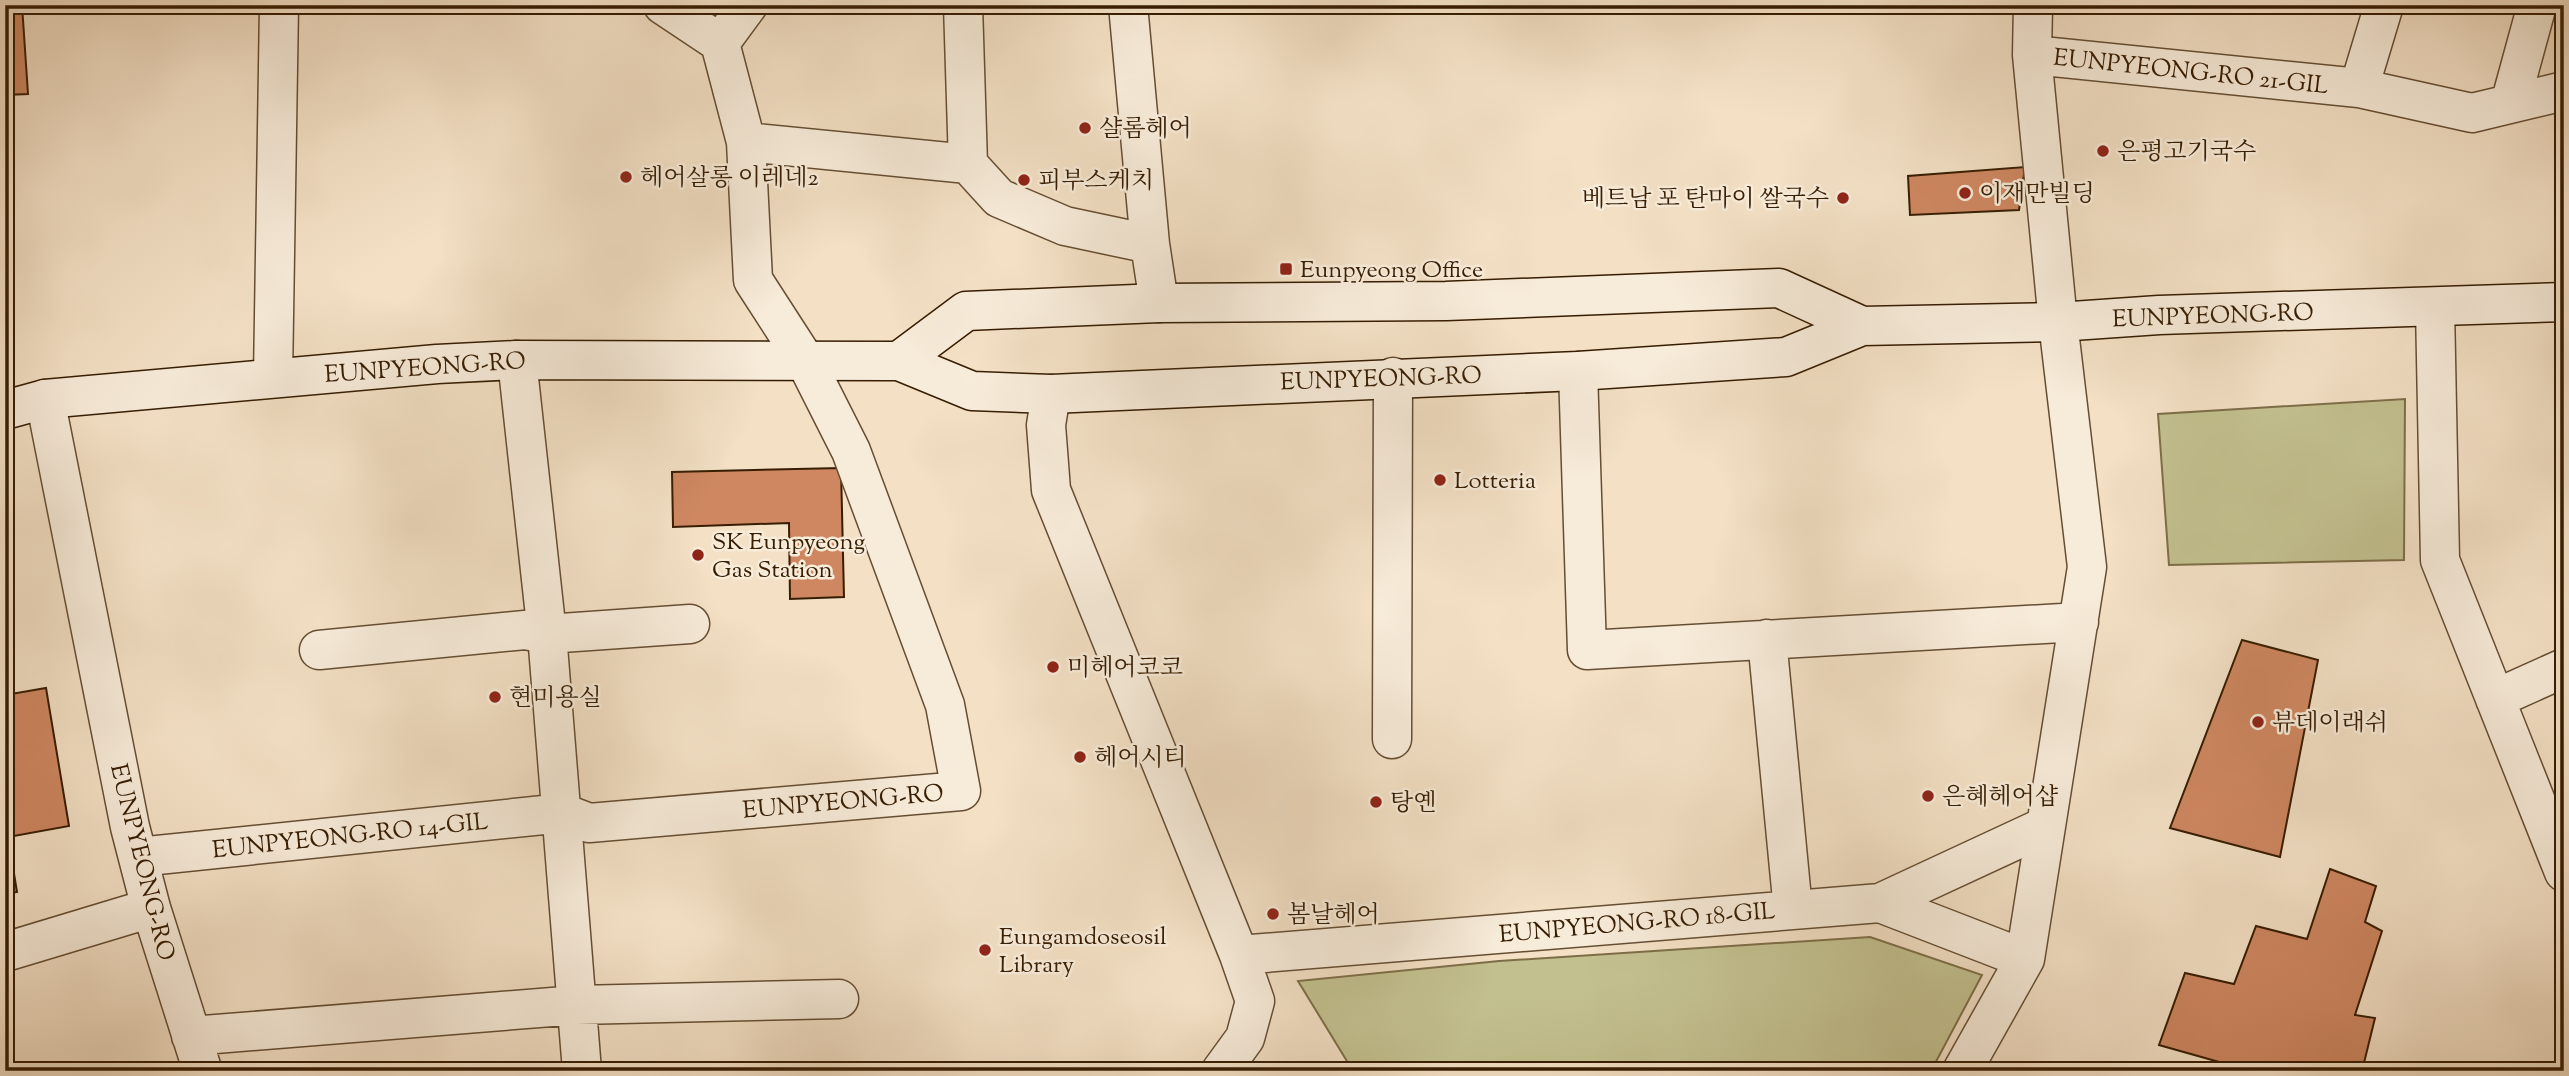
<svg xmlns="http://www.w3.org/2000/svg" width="2569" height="1076" viewBox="0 0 2569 1076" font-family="'Sorts Mill Goudy','Noto Serif KR',serif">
  <rect width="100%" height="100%" fill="#f3e0c5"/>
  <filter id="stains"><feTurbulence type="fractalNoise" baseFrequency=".00286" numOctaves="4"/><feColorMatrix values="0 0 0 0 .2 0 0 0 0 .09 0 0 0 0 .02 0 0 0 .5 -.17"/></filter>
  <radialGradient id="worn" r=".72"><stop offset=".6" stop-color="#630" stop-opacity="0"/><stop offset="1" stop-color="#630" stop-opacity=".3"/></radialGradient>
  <path fill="#c3c08f" stroke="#7d6e48" stroke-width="2" d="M2405 399 2404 560 2169 565 2158 414Z
    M1870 937 1982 975 1931 1071H1353L1298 981 1499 961Z"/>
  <path fill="#ce8761" stroke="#371d02" stroke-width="2" d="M5 5H22L28 94 5 95Z
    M2025 167 2019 210 1910 215 1908 176Z
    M841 468 844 597 790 599 789 523 673 527 672 472Z
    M2242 640 2318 660 2280 857 2170 828Z
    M46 688 69 826 8 837 17 892 5 894V695Z
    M2330 869 2376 886 2365 922 2382 931 2355 1015 2375 1018 2362 1071H2251L2159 1045 2185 973 2234 984 2256 926 2307 939Z"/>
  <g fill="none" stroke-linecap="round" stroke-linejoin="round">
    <g stroke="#664e33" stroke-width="41">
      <path id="street" d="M663 5 720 43
        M963 5 968 164 999 198 1065 226 1150 244
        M1128 5 1150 244 1159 303
        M2032 55 2359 88 2472 113 2564 91
        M2359 88 2384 5
        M2510 104 2537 5
        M746 142 968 164
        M2435 307 2440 560 2564 872
        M517 360 547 634 582 1071
        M1578 371 1587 650 2079 622
        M273 378 279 5
        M1051 394 1046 425 1051 490 1239 955 1255 1001 1245 1038 1221 1071
        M45 399 130 827 151 908 202 1069 196 1071
        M1767 639 1793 910
        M319 650 525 630 547 634 690 624
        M2495 699 2564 668
        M1392 739 1393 377
        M138 857 563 813 589 823 961 791 945 705 851 451 806 362 753 280 746 142 720 43 748 5
        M1880 903 2046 826
        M5 952 151 908
        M1239 955 1880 903 2025 959
        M191 1036 577 1005 839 999
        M1962 1071 2025 959 2087 567 2058 322 2032 55 2033 5"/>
    </g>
    <g stroke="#371d02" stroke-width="41">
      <path id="secondary" d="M899 361 966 311 1159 303 1446 301 1779 288 1862 326
        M5 410 45 399 437 364 517 360 899 361 972 391 1051 394 1578 371 1786 357 1862 326 2058 322 2159 315 2564 302"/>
    </g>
    <use href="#street" stroke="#f7ebd9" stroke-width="38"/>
    <use href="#secondary" stroke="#f7ebd9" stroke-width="38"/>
  </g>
  <g fill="#8f2418" stroke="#f7ebd9" stroke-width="2.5">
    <circle cx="1085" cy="128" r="7"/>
    <circle cx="2103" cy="151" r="7"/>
    <circle cx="626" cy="177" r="7"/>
    <circle cx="1024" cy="180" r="7"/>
    <circle cx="1965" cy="193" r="7"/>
    <circle cx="1843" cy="198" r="7"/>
    <rect x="1279" y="262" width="14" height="14" rx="3.5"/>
    <circle cx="1440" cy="480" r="7"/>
    <circle cx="698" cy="555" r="7"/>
    <circle cx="1053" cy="667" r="7"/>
    <circle cx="495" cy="697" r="7"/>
    <circle cx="2258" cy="722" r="7"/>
    <circle cx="1080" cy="757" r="7"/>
    <circle cx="1928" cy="796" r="7"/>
    <circle cx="1376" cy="802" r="7"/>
    <circle cx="1273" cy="914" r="7"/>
    <circle cx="985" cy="950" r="7"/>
  </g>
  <g text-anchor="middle" stroke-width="5" stroke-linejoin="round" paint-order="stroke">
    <g font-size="24" fill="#371d02" stroke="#f7ebd9">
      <text transform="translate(2191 71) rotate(6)" y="8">EUNPYEONG-RO 21-GIL</text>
      <text transform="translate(2213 315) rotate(-2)" y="8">EUNPYEONG-RO</text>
      <text transform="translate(425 367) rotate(-4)" y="8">EUNPYEONG-RO</text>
      <text transform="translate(1381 378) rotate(-2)" y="8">EUNPYEONG-RO</text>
      <text transform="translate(843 801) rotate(-5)" y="8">EUNPYEONG-RO</text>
      <text transform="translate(350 835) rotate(-6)" y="8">EUNPYEONG-RO 14-GIL</text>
      <text transform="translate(143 862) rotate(76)" y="8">EUNPYEONG-RO</text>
      <text transform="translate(1637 922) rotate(-5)" y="8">EUNPYEONG-RO 18-GIL</text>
    </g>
    <g font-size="24" fill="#371d02" stroke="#f7ebd9" text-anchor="start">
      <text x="1099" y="136">샬롬헤어</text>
      <text x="2117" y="159">은평고기국수</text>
      <text x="640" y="185">헤어살롱 이레네2</text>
      <text x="1038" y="188">피부스케치</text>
      <text x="1979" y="201">이재만빌딩</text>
      <text x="1829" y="206" text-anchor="end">베트남 포 탄마이 쌀국수</text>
      <text x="1300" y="277">Eunpyeong Office</text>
      <text x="1454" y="488">Lotteria</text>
      <text x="712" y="549">SK Eunpyeong<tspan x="712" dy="28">Gas Station</tspan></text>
      <text x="1067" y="675">미헤어코코</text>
      <text x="509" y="705">현미용실</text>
      <text x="2272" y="730">뷰데이래쉬</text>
      <text x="1094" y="765">헤어시티</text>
      <text x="1942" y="804">은혜헤어샵</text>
      <text x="1390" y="810">탕옌</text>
      <text x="1287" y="922">봄날헤어</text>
      <text x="999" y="944">Eungamdoseosil<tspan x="999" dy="28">Library</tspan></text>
    </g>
  </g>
  <rect width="2569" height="1076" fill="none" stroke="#f3e0c5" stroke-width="28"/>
  <rect x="7" y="7" width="2555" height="1062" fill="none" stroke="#371d02" stroke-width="3.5"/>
  <rect x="14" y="14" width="2541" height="1048" fill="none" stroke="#371d02" stroke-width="2"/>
  <rect width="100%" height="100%" filter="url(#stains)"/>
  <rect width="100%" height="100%" fill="url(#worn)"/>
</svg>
